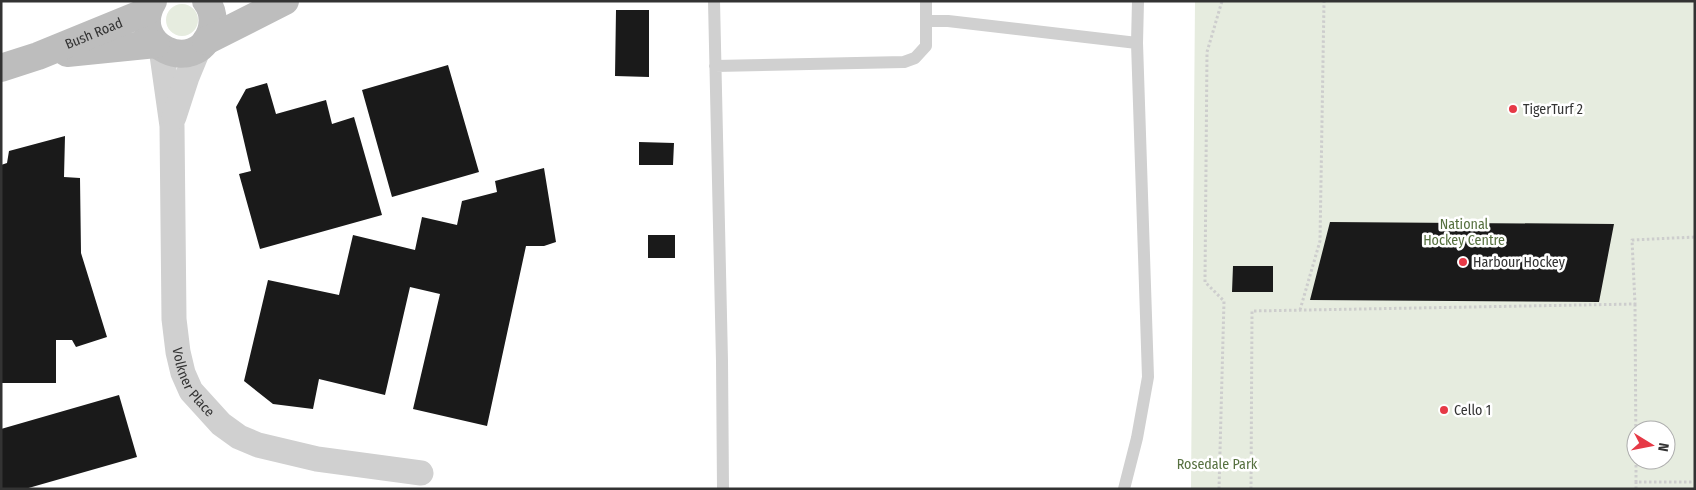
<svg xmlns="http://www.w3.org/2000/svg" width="1696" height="490" viewBox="0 0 1696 490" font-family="'Fira Sans Condensed',sans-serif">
  <rect width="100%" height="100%" fill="#fff"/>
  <path fill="#e6ecdf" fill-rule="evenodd" d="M1195 1H1695V489H1191ZM1636 430H1666V460H1636Z
    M166 20a16 16 0 1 1 32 0a16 16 0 1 1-32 0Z"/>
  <path fill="#1a1a1a" d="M616 10H649V77L615 76Z
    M448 65 479 172 392 197 362 90Z
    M267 83 276 114 326 100 332 124 354 117 382 215 260 249 239 174 251 171 236 107 246 89Z
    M65 136 64 177 80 178 81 253 107 337 76 347 72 340H56V383H1V165L7 163 9 151Z
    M639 142 674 143 673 165H639Z
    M544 168 556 242 544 246H526L487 426 413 409 440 294 410 287 385 395 319 379 313 409 273 404 244 381 268 280 339 295 353 235 415 250 422 217 457 225 462 201 497 192 495 181Z
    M1330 222 1614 224 1599 302 1310 300Z
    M648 235H675V258H648Z
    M1233 266H1273V292H1232Z
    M119 395 137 457 25 489H1V429Z"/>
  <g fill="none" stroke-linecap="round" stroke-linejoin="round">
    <path stroke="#cdcdcd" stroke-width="3" stroke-dasharray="2.5 2.5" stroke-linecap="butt" d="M1635 304 1636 457
      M1300 310 1320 241 1324 1
      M1636 460V482
      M1219 489 1224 301 1205 282 1207 52 1222 1
      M1251 489 1252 311 1635 304 1632 240 1695 237
      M1636 489V482H1695"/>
    <path stroke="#d0d0d0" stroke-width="12" d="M714 1 722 361 723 489
      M926 21H948L1137 43
      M715 66 904 62 915 58 926 46V1
      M1124 489 1137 438 1148 377 1137 43 1138 1"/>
    <g stroke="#d0d0d0" stroke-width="25">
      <path id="s1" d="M161 48 172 126 174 319 178 352 183 373 191 391 221 424 239 437 258 445 317 459 421 473"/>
      <path d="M174 117 187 77 199 48"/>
    </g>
    <g stroke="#bdbdbd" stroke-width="28">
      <path d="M153 1C126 46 196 77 211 31 214 21 213 10 206 1"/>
      <path d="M206 41 285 1"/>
      <path d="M67 53 156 44"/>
      <path id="s2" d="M1 68 38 56 148 11"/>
    </g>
  </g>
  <g fill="#e63946" stroke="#fff" stroke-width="2">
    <circle cx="1513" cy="109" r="5"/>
    <circle cx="1463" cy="262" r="5"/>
    <circle cx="1444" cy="410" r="5"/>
  </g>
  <g text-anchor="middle" stroke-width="5" stroke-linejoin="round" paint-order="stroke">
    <g font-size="14" fill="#333" stroke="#fff">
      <text dy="5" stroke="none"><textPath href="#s2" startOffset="99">Bush Road</textPath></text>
      <text dy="5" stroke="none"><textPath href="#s1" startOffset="339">Volkner Place</textPath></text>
    </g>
    <g font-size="14" fill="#333" stroke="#fff" text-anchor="start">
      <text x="1523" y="114">TigerTurf 2</text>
      <text x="1473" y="267">Harbour Hockey</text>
      <text x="1454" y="415">Cello 1</text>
    </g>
    <g font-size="14" fill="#56703f" stroke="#fff">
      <text x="1464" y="229">National<tspan x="1464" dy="16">Hockey Centre</tspan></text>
      <text x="1217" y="469">Rosedale Park</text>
    </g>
  </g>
  <rect width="1696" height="490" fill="none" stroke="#333333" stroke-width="5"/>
  <g transform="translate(1651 445) rotate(100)"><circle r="24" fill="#ffffff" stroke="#adadad"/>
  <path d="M0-4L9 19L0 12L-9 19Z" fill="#e63946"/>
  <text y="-8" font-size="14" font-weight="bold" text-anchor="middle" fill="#333333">N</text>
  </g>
</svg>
